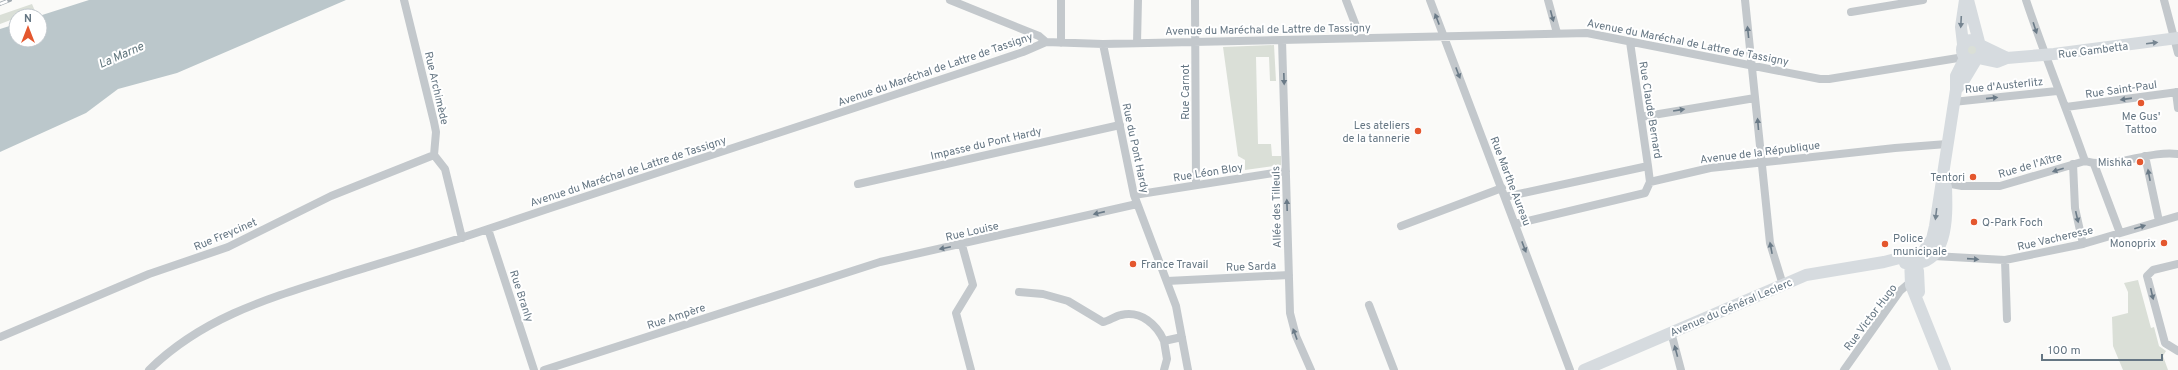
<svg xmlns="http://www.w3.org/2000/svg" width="2178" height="370" viewBox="0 0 2178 370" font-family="Overpass,sans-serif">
  <rect width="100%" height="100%" fill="#fafaf8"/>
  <path fill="#dadfd7" d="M32 4 35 11 16 16V18L0 24V15Z
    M1966.5 50a5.5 5.5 0 1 1 11 0a5.5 5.5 0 1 1-11 0Z
    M1274 45 1276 81H1270L1269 57H1256L1258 144H1271L1272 156H1281V165L1245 170V160L1238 156 1223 47Z
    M2138 280 2151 328 2154 327 2159 346 2166 351 2163 356 2168 370H2123L2113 346 2112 317 2128 313V292L2124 283Z"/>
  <path fill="#bbc7cb" d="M89 0H346L177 73 118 89 86 113 0 152V29L16 24V40H40L39 16Z"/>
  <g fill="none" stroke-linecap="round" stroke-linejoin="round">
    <path stroke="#c3c8cc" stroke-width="8" d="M404 0 434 122 436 132 434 155 445 169 462 238
      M950 0 1039 36 1046 42
      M1195 0 1196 184
      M1346 0 1356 26
      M1430 0 1570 370
      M1548 0 1557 33
      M1745 0 1770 243 1783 285
      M2026 0C2044 54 2066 107 2085 161
      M2164 0 2178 53
      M1851 12 1923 0
      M1282 40 1290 313 1296 336 1311 370
      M1061 43V0
      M1137 43 1138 0
      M1103 44 1134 195 1176 306 1188 370
      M2176 92 2178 108
      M1953 102 2057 91
      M2066 107 2178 92
      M1641 117 1755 98
      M2145 156 2159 221
      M2073 164 2075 208 2083 244
      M2094 164 2120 233
      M1650 182 1710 168 1895 148 1947 144
      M1946 183 1962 186H2000L2085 161C2112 170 2148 150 2178 154
      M858 184 1120 125
      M1134 195 1286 171
      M1505 197 1648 166
      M1515 224 1645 193 1650 182 1648 166 1630 42
      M1401 226 1502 188
      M488 229 534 370
      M962 245 973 285 956 313 971 370
      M1934 256 2005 260 2083 244 2178 216
      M2005 260 2007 319
      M2178 264 2153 270 2147 276 2165 343 2178 351
      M1167 281 1289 275
      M1019 292 1043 294 1068 301 1103 322C1109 321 1115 316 1121 315 1141 310 1157 325 1164 341L1182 337
      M1369 305 1394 370
      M1671 332 1681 370
      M0 337 149 274 228 247 331 196 434 155
      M1164 341 1167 359 1164 370
      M149 370C202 318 266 299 336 277 387 261 438 246 488 229 666 169 845 112 1023 52L1046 42 1103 44 1587 33 1820 79H1829L1964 57
      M544 370 880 262 1137 204
      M1844 370 1900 291 1907 285 1915 286"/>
    <path stroke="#d6dbdf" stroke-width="12" d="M1968 0 1979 42
      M1962 50a10 10 0 1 1 20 0a10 10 0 1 1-20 0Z
      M1963 44 1961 27 1965 0
      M1982 46 2007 58
      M1978 58 1997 62 2007 58 2054 54 2178 38
      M1956 90 1964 80 1976 60
      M1910 257 1911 285 1945 370
      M1905 263C1949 269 1947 217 1946 187
      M1911 264 1918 271 1919 292
      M1584 370 1806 275 1884 262 1923 252 1932 239 1935 226 1956 90V76L1965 58"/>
    <g stroke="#a2aab0" stroke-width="4">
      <path id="rail" d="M0 4 10 0"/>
    </g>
    <use href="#rail" stroke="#fff" stroke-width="2.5" stroke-dasharray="8" stroke-linecap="butt"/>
  </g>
  <defs><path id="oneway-solid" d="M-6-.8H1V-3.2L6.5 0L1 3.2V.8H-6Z"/></defs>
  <g fill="#6a7a87">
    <use href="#oneway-solid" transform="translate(1552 16) rotate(75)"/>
    <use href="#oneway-solid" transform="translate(1437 19) rotate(-111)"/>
    <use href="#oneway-solid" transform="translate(2035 28) rotate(72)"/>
    <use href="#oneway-solid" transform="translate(1748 32) rotate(-96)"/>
    <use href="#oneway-solid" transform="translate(1458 73) rotate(69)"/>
    <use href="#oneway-solid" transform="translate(1284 79) rotate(88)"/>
    <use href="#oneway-solid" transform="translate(1992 98) rotate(-6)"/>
    <use href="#oneway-solid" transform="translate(2126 99) rotate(172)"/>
    <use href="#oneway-solid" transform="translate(1679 110) rotate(-9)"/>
    <use href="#oneway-solid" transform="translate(1758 124) rotate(-95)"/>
    <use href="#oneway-solid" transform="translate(2058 170) rotate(162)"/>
    <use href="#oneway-solid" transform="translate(2149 175) rotate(-101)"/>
    <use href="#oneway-solid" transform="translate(1287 205) rotate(-92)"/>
    <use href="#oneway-solid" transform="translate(1099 213) rotate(167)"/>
    <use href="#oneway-solid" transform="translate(2077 217) rotate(77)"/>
    <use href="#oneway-solid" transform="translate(2140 227) rotate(-17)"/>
    <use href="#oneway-solid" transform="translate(1524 247) rotate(69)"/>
    <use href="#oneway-solid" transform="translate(945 248) rotate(168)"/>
    <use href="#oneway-solid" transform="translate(1771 248) rotate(-101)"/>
    <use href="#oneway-solid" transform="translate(1973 259) rotate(4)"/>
    <use href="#oneway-solid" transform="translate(2152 294) rotate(77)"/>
    <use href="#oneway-solid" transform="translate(1295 334) rotate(-110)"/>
    <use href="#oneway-solid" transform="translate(1676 351) rotate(-105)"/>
  </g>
  <g fill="#768591">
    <use href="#oneway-solid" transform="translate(1961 22) rotate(93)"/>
    <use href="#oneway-solid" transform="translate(2152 43) rotate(-7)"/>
    <use href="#oneway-solid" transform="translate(1936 214) rotate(97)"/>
  </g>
  <g fill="#e4572e" stroke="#fff" stroke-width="1.5">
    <circle cx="2141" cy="103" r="4"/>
    <circle cx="1418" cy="131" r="4"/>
    <circle cx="2140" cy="162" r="4"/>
    <circle cx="1973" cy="177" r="4"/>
    <circle cx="1974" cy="222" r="4"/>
    <circle cx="2164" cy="243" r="4"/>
    <circle cx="1885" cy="244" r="4"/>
    <circle cx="1133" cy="264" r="4"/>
  </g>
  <g text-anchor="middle" stroke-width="4" stroke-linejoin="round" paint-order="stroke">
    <g font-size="11" fill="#657683" stroke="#fff">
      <text transform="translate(1268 29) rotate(-1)" y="4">Avenue du Maréchal de Lattre de Tassigny</text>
      <text transform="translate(1688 42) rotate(11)" y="4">Avenue du Maréchal de Lattre de Tassigny</text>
      <text transform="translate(2093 50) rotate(-7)" y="4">Rue Gambetta</text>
      <text transform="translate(935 69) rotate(-19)" y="4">Avenue du Maréchal de Lattre de Tassigny</text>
      <text transform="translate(2004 85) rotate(-6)" y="4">Rue d'Austerlitz</text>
      <text transform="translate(437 88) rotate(77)" y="4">Rue Archimède</text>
      <text transform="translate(2121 89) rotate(-8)" y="4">Rue Saint-Paul</text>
      <text transform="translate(1185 92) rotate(-90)" y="4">Rue Carnot</text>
      <text transform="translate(1651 110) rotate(81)" y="4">Rue Claude Bernard</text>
      <text transform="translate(986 143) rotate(-13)" y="4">Impasse du Pont Hardy</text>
      <text transform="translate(1136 148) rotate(78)" y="4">Rue du Pont Hardy</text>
      <text transform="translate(1760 152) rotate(-7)" y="4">Avenue de la République</text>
      <text transform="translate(2030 165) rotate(-16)" y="4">Rue de l'Aître</text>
      <text transform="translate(628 171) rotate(-18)" y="4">Avenue du Maréchal de Lattre de Tassigny</text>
      <text transform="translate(1208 172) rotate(-9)" y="4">Rue Léon Bloy</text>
      <text transform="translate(1511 181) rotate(69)" y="4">Rue Marthe Aureau</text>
      <text transform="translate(1276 207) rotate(-91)" y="4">Allée des Tilleuls</text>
      <text transform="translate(972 231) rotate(-13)" y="4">Rue Louise</text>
      <text transform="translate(225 234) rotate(-23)" y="4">Rue Freycinet</text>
      <text transform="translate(2055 238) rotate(-13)" y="4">Rue Vacheresse</text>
      <text transform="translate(1251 266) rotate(-2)" y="4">Rue Sarda</text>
      <text transform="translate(522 296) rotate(72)" y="4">Rue Branly</text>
      <text transform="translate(1731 307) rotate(-23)" y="4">Avenue du Général Leclerc</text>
      <text transform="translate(676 316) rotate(-18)" y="4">Rue Ampère</text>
      <text transform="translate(1870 317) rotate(-53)" y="4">Rue Victor Hugo</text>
    </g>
    <g font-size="11" fill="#657683" stroke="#fff" text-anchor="end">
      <text x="2141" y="120" text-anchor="middle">Me Gus'<tspan x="2141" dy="13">Tattoo</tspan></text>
      <text x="1410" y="129">Les ateliers<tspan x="1410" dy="13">de la tannerie</tspan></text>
      <text x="2132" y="166">Mishka</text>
      <text x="1965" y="181">Tentori</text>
      <text x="1982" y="226" text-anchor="start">Q-Park Foch</text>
      <text x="1893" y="242" text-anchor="start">Police<tspan x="1893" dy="13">municipale</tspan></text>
      <text x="2156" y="247">Monoprix</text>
      <text x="1141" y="268" text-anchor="start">France Travail</text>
    </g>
    <g font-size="12" font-style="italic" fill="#60757c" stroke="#fff">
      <text transform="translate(121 55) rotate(-24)" y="4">La Marne</text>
    </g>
  </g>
  <g transform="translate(28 28)"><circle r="19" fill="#ffffff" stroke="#c1c8cd"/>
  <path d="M0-3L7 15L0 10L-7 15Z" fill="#e4572e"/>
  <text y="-6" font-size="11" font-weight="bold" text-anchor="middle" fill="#657683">N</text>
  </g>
  <path d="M2042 354v6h120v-6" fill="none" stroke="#657683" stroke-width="2"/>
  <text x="2048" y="354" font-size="12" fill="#657683" stroke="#ffffff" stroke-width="3" paint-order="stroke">100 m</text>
</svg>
